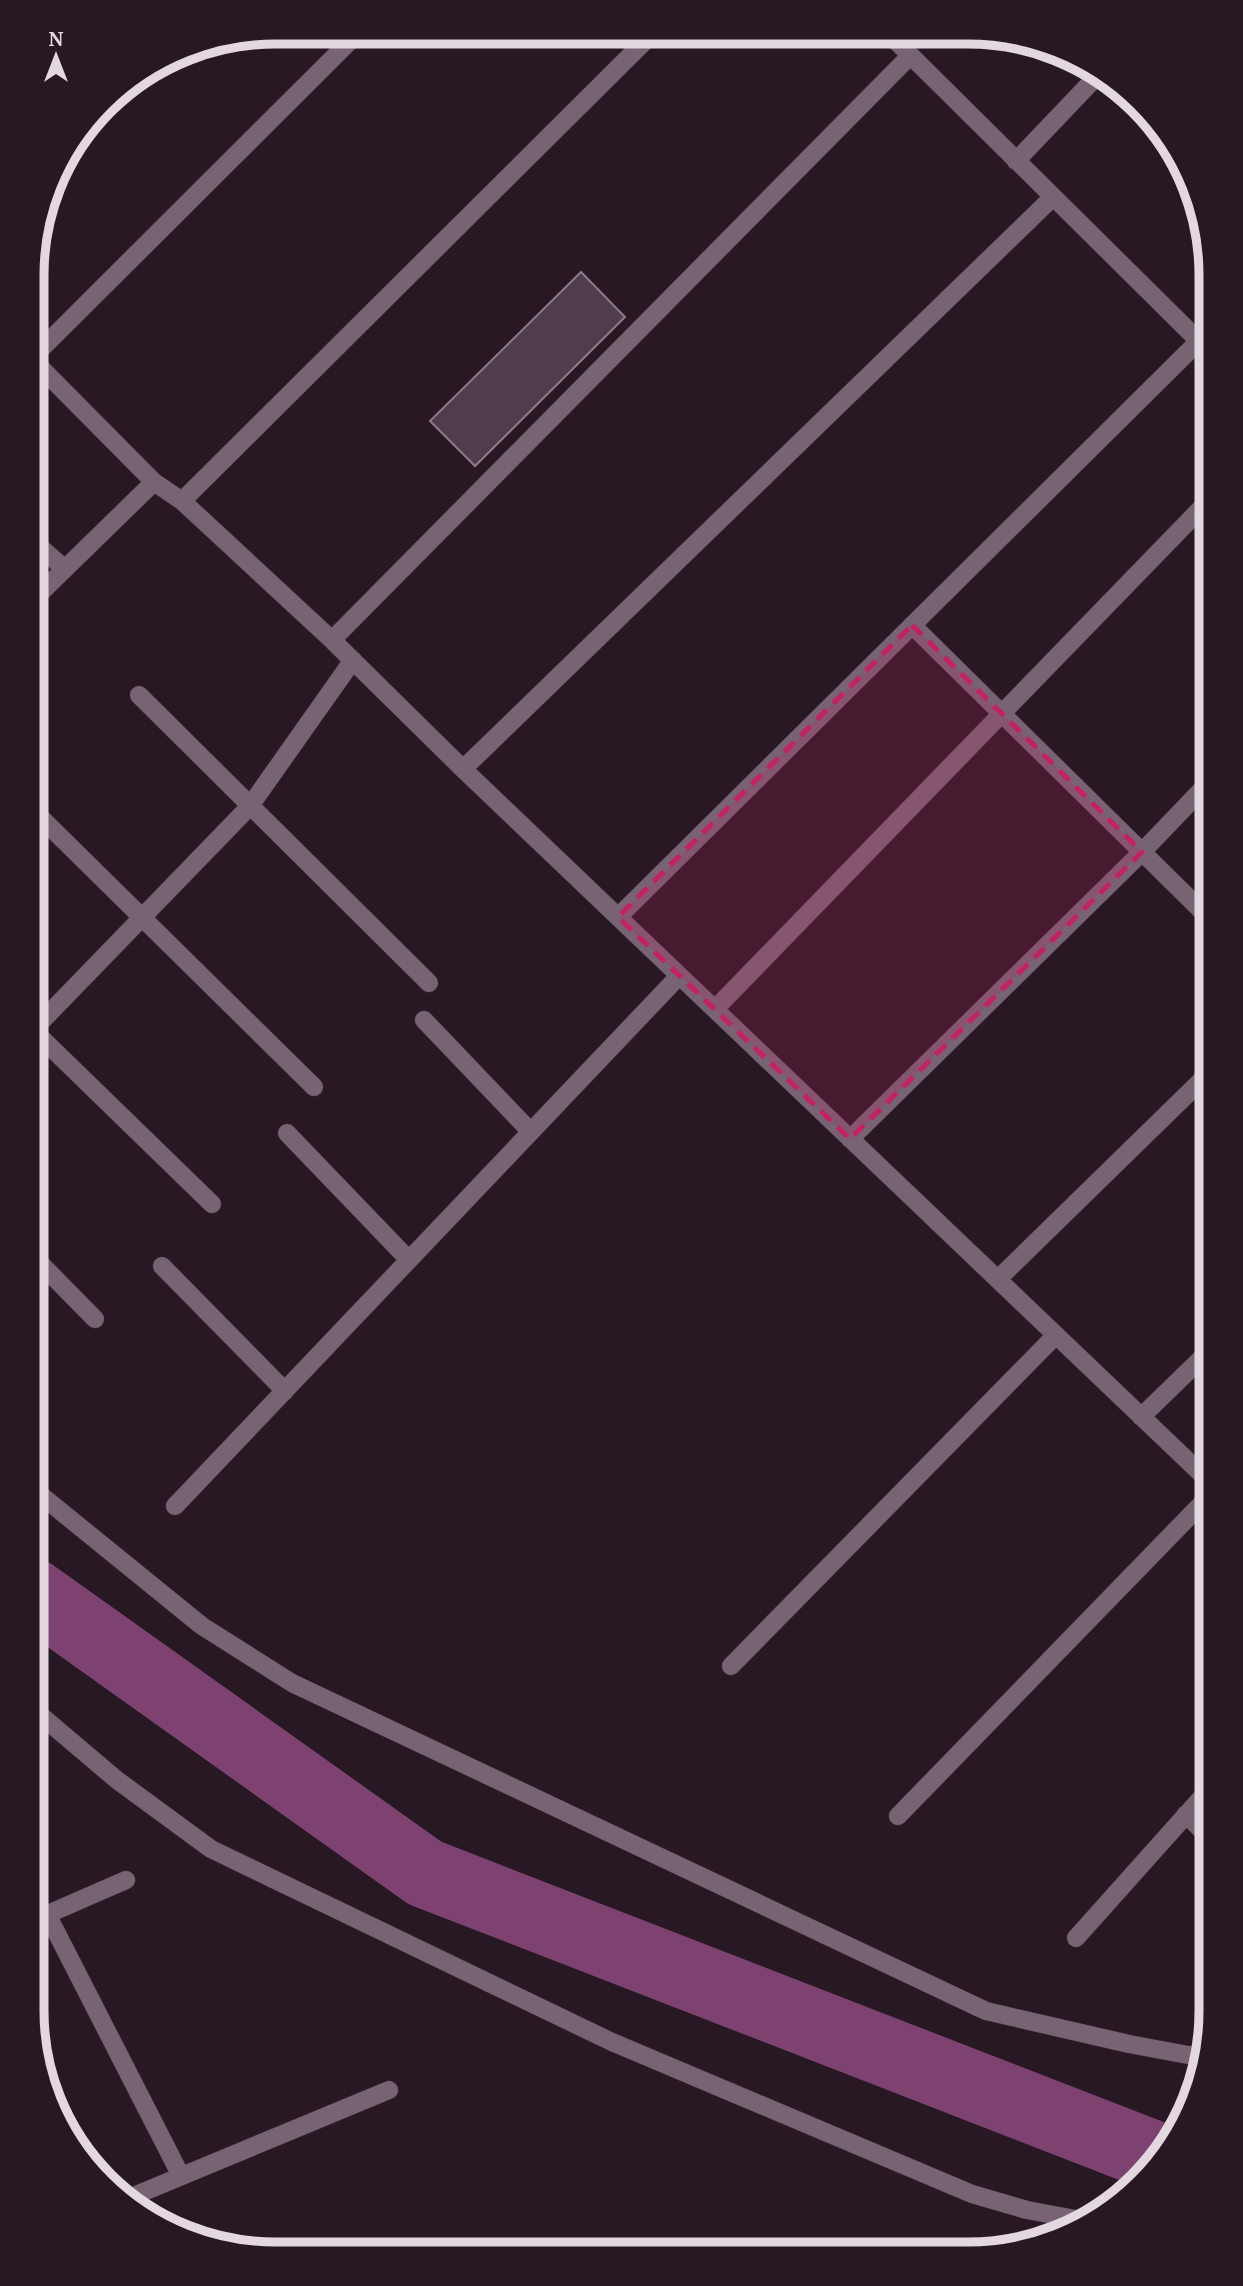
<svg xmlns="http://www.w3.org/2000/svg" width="1243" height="2286" viewBox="0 0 1243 2286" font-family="'Noto Serif',serif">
  <rect width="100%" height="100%" fill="#281824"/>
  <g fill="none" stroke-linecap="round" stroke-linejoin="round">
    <path stroke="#7d4270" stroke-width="70" d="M32 1593 425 1873 1162 2159"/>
  </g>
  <path fill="#503d4b" stroke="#8d7988" stroke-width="2" d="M581 272 625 317 475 466 430 421Z"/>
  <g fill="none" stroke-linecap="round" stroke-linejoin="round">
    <g stroke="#3f333b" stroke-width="19">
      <path id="street" d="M890 35 1211 353
        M1016 161 1097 76
        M33 357 359 32
        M33 360 154 482 182 501 332 640 463 769 1211 1483
        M182 501 652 34
        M33 541 65 569
        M33 600 154 482
        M912 625 1211 920
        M332 640 910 56
        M139 695 429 983
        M463 769 1053 197
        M33 810 314 1087
        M618 917 1199 341
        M715 1009 1211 498
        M424 1020 531 1132
        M33 1030 250 806 353 660
        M33 1030 212 1204
        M287 1133 409 1260
        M850 1139 1142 852 1211 780
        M32 1255 95 1319
        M162 1266 285 1391
        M998 1279 1211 1071
        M1141 1417 1211 1349
        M32 1488 202 1626 292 1683 986 2011 1129 2044 1188 2055H1206
        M175 1506 679 976
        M731 1666 1056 1335
        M32 1708 117 1780 211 1849 612 2042 972 2194 1027 2210 1086 2221
        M1186 1814 1211 1840
        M898 1816 1211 1494
        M47 1914 181 2176
        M32 1921 126 1880
        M1076 1938 1211 1787
        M124 2200 389 2090"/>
    </g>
    <use href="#street" stroke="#776371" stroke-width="18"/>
  </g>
  <path fill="#c42262" fill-opacity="0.2" stroke="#c42262" stroke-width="5" stroke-dasharray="14 9" stroke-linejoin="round" d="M912 625 1142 852 850 1139 618 917Z"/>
  <path d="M0 0H1243V2286H0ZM275 44H968A231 231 0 0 1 1199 275V2011A231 231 0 0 1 968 2242H275A231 231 0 0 1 44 2011V275A231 231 0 0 1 275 44Z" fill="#281824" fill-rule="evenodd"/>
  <path fill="none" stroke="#e3d8e0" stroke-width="9" d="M275 44H968A231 231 0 0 1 1199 275V2011A231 231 0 0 1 968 2242H275A231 231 0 0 1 44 2011V275A231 231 0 0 1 275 44Z"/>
  <g transform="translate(56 56)" stroke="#281824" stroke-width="5" paint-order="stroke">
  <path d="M0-5L12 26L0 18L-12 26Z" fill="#e3d8e0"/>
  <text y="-10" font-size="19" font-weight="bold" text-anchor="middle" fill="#e3d8e0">N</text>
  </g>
</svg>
